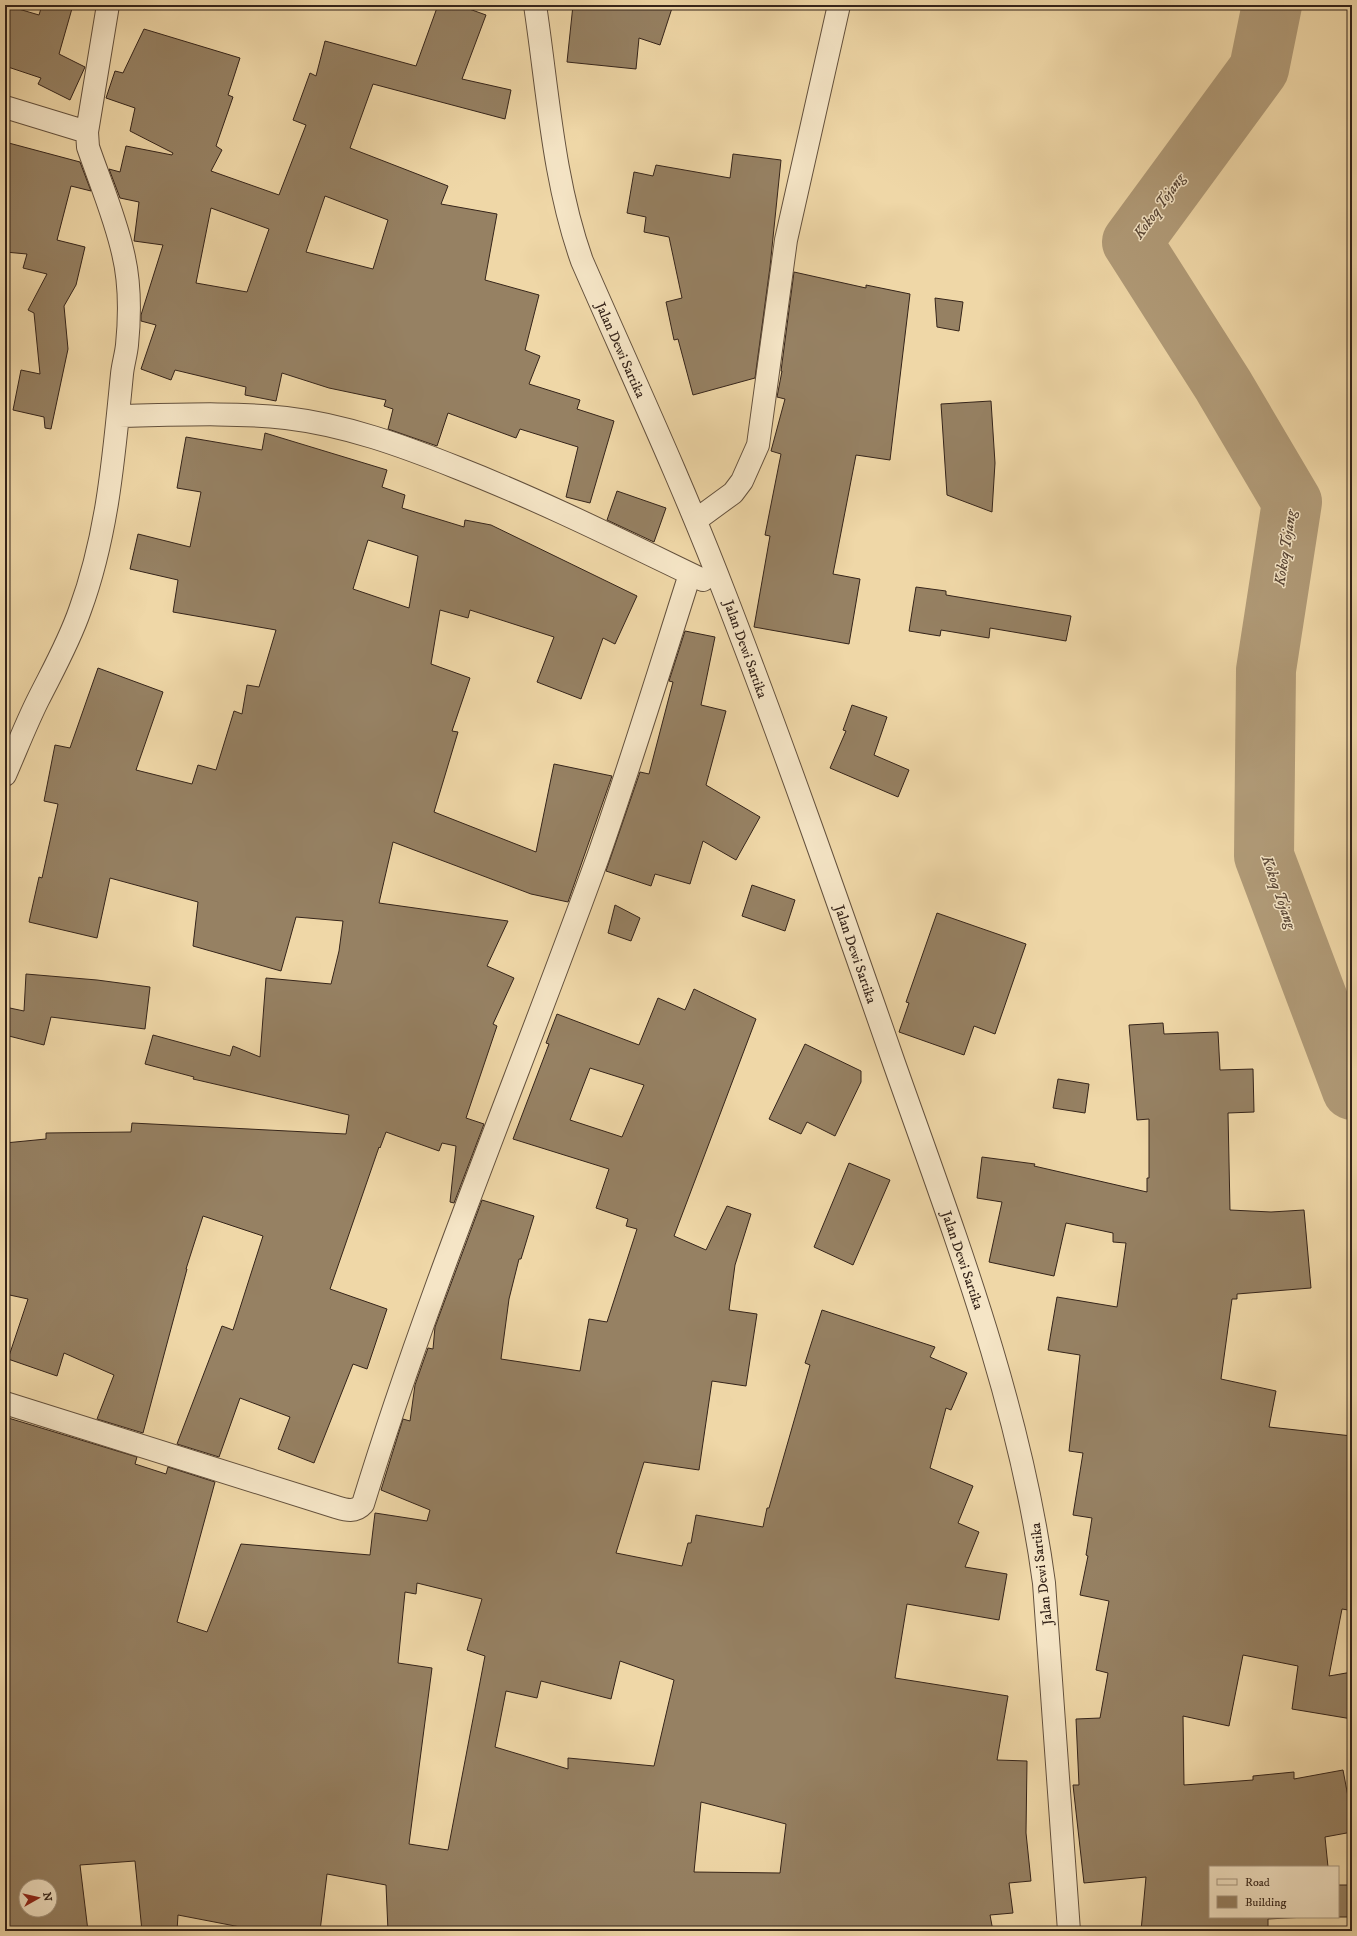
<svg xmlns="http://www.w3.org/2000/svg" width="1357" height="1936" viewBox="0 0 1357 1936" font-family="'IM FELL DW Pica',serif">
  <rect width="100%" height="100%" fill="#efd7a7"/>
  <filter id="stains"><feTurbulence type="fractalNoise" baseFrequency=".005" numOctaves="4"/><feColorMatrix values="0 0 0 0 .2 0 0 0 0 .09 0 0 0 0 .02 0 0 0 .5 -.17"/></filter>
  <radialGradient id="worn" r=".72"><stop offset=".6" stop-color="#630" stop-opacity="0"/><stop offset="1" stop-color="#630" stop-opacity=".3"/></radialGradient>
  <g fill="none" stroke-linecap="round" stroke-linejoin="round">
    <path stroke="#b09a77" stroke-width="60" d="M1272 5 1259 69 1132 242 1223 385 1292 502 1266 670 1264 856 1352 1090"/>
  </g>
  <path fill="#968163" stroke="#35241a" fill-rule="evenodd" d="M5 5 39 15 42 5H73L59 54 85 67 70 100 38 84 41 78 5 66Z
    M438 5H458L486 15 462 79 511 90 505 119 373 84 350 148 448 186 441 204 497 214 485 280 539 295 525 350 540 356 529 384 580 400 577 409 614 421 590 503 566 497 578 447 520 429 516 438 448 413 437 446 388 429 393 409 384 406 386 400 329 388 282 373 276 401 245 395 246 387 175 370 171 380 141 369 156 325 141 321V315L163 245 134 241 139 202 120 198 109 169 120 172 126 146 172 155 173 153 130 131 135 108 106 98 115 71 123 73 144 29 240 58 228 95 233 97 216 146 222 150 211 171 279 195 306 125 293 120 310 73 316 76 325 41 416 66ZM325 196 388 220 373 269 306 252ZM211 208 269 229 247 292 196 283Z
    M573 5H673L660 45 639 38 636 69 567 62Z
    M5 142 80 162 91 191 71 186 57 240 85 247 76 285 64 306 68 349 51 429 45 428 44 417 13 410 21 370 40 374 34 313 28 310 47 274 23 268 27 254 5 252Z
    M733 154 781 160 770 267 755 378 693 395 678 339 674 340 666 302 682 298 669 237 644 232 646 217 627 213 634 172 653 176 656 165 730 178Z
    M794 272 866 288V285L910 294 890 460 856 455 833 574 860 579 849 644 754 627 770 536 765 535 781 454 771 451 785 399 777 397 782 371H781Z
    M935 298 963 302 959 331 937 327Z
    M991 401 995 463 992 512 947 495 941 404Z
    M265 433 387 470 382 487 405 495 402 508 464 527 465 520 491 525 637 596 615 644 603 638 581 699 537 682 554 637 470 610 468 618 440 610 431 664 470 678 452 731 458 732 434 812 536 852 554 764 612 776 568 902 531 894 393 842 379 903 508 921 487 966 514 978 493 1024 497 1026 466 1118 484 1124 454 1203 450 1202 456 1146 442 1143 439 1151 386 1132 380 1148 379 1147 330 1289 387 1309 367 1369 353 1364 314 1463 278 1449 290 1417 240 1398 219 1457 177 1444 222 1326 233 1330 263 1236 203 1216 186 1269H187L143 1433 97 1419 114 1375 64 1353 57 1376 8 1359 28 1299 5 1294V1143L46 1139V1133L131 1132 132 1123 346 1134 349 1115 193 1079 194 1077 145 1064 153 1035 230 1056 233 1046 260 1057 266 978 331 984 339 951 343 921 296 917 281 971 193 946 198 902 110 878 97 938 29 922 39 877 42 878 58 804 44 801 55 745 70 748 98 668 163 692 136 770 192 784 198 765 216 770 234 711 242 714 247 685 259 687 276 630 173 612 178 580 130 569 138 534 190 547 201 492 177 488 186 437 262 450ZM368 540 418 556 409 608 353 589Z
    M617 491 666 508 654 542 607 520Z
    M916 587 946 591V595L1071 616 1066 641 990 628 989 638 941 630 940 636 909 631Z
    M685 631 715 637 701 705 726 711 706 785 760 817 736 860 703 841 690 884 655 874 651 886 606 871 640 772 649 774 673 682 669 681Z
    M852 705 887 717 874 755 909 770 898 797 830 768 846 731 843 730Z
    M752 885 795 900 785 931 742 916Z
    M615 905 640 918 631 941 608 933Z
    M937 913 1026 944 995 1034 974 1026 964 1055 899 1032 909 1003 906 1002Z
    M26 974 97 980 150 987 145 1029 51 1017 44 1045 5 1035V1007L24 1011Z
    M694 989 756 1019 674 1236 706 1250 727 1206 751 1214 735 1265 729 1310 757 1314 746 1386 712 1381 699 1470 644 1462 616 1553 682 1566 688 1543H691L696 1515 763 1527 767 1508H769L810 1365 805 1363 822 1310 935 1347 930 1357 967 1373 951 1410 946 1408 930 1468 973 1486 958 1523 979 1532 965 1567 1007 1574 999 1620 907 1604 895 1678 1008 1696 997 1760 1027 1761 1026 1833 1031 1881 1009 1883 1013 1913 990 1915 993 1931H388L386 1885 327 1874 320 1931H261L178 1915 177 1931H142L135 1861 80 1865 88 1931H5V1417L137 1457 135 1464 166 1474 168 1467 215 1482 177 1622 207 1632 241 1544 370 1555 375 1513 427 1521 430 1510 381 1490 403 1419 410 1421 415 1385 428 1348 433 1349 435 1327 482 1200 534 1216 521 1259H519L509 1299 501 1359 580 1371 589 1319 607 1322 637 1229 626 1226 628 1219 596 1208 609 1169 513 1139 549 1044 546 1043 557 1014 639 1045 658 998 685 1010ZM590 1068 644 1085 622 1137 570 1120ZM417 1583 482 1599 467 1650 485 1656 448 1850 409 1844 432 1668 398 1663 405 1592 416 1594ZM620 1661 674 1680 654 1766 568 1758V1769L495 1747 506 1691 537 1698 541 1681 611 1699ZM701 1802 786 1824 780 1873 694 1872ZM26 1886H50V1910H26Z
    M1163 1023 1164 1034 1218 1032 1220 1070 1253 1069 1254 1112 1228 1113 1230 1210 1271 1212 1304 1210 1311 1288 1237 1294V1299H1232L1221 1379 1276 1391 1269 1427 1352 1436V1550L1348 1578H1352V1588L1348 1610 1342 1609 1329 1676 1352 1672V1719L1292 1709 1298 1666 1243 1655 1229 1726 1183 1716 1184 1785 1253 1780V1776L1294 1772V1779L1343 1770 1352 1818V1832L1325 1837 1328 1867H1210V1917H1306L1268 1919V1931H1141L1146 1877 1084 1883 1073 1785H1079L1076 1719 1100 1718 1108 1673 1096 1670 1109 1601 1080 1595 1088 1556 1086 1555 1092 1518 1073 1515 1083 1453 1069 1451 1080 1355 1048 1350 1057 1297 1117 1307 1126 1243 1113 1242V1233L1066 1223 1054 1276 989 1262 1002 1202 977 1198 982 1157 1035 1164 1034 1166 1147 1192V1178H1149V1119L1137 1120 1129 1025Z
    M805 1044 861 1071V1082L835 1136 807 1122 801 1134 769 1119Z
    M1058 1079 1089 1084 1085 1113 1053 1108Z
    M849 1163 890 1180 853 1265 814 1247Z
    M1338 1885H1352V1917H1338Z"/>
  <g fill="none" stroke-linecap="round" stroke-linejoin="round">
    <g stroke="#64513d" stroke-width="24">
      <path id="minor" d="M535 5C548 91 553 180 582 261 630 371 681 480 724 592 784 747 839 905 894 1063 954 1233 1020 1403 1044 1583L1069 1931
        M5 107 87 132
        M119 416C174 415 231 412 286 418 346 425 403 446 458 468 542 501 622 541 703 580
        M696 520 733 493 742 481 758 445 786 240 839 5
        M5 775C16 750 26 724 38 700 53 670 69 642 80 610 108 534 114 454 122 374 123 364 126 355 127 345 130 315 130 282 123 253 115 217 100 182 88 147L87 132 108 5
        M5 1403 336 1507C346 1510 355 1513 363 1504 430 1285 520 1073 598 857 631 763 660 668 690 574"/>
    </g>
    <use href="#minor" stroke="#f5e5c6" stroke-width="22"/>
  </g>
  <g text-anchor="middle" stroke-width="3" stroke-linejoin="round" paint-order="stroke">
    <g font-size="14" fill="#35241a" stroke="#f5e5c6">
      <text transform="translate(621 350) rotate(66)" y="5">Jalan Dewi Sartika</text>
      <text transform="translate(746 649) rotate(70)" y="5">Jalan Dewi Sartika</text>
      <text transform="translate(856 954) rotate(71)" y="5">Jalan Dewi Sartika</text>
      <text transform="translate(963 1260) rotate(71)" y="5">Jalan Dewi Sartika</text>
      <text transform="translate(1041 1574) rotate(-97)" y="5">Jalan Dewi Sartika</text>
    </g>
    <g font-size="15" font-style="italic" fill="#5a4736" stroke="#f5e5c6">
      <text transform="translate(1159 206) rotate(-54)" y="5">Kokoq Tojang</text>
      <text transform="translate(1285 548) rotate(-81)" y="5">Kokoq Tojang</text>
      <text transform="translate(1279 892) rotate(71)" y="5">Kokoq Tojang</text>
    </g>
  </g>
  <rect width="1357" height="1936" fill="none" stroke="#efd7a7" stroke-width="20"/>
  <rect x="6" y="6" width="1345" height="1924" fill="none" stroke="#35241a" stroke-width="2"/>
  <rect x="10" y="10" width="1337" height="1916" fill="none" stroke="#35241a"/>
  <rect x="1209" y="1866" width="130" height="52" fill="#f5e5c6" stroke="#a89881"/>
  <rect x="1217" y="1879" width="20" height="6" fill="#f5e5c6" stroke="#a89881"/>
  <text x="1245" y="1886" font-size="12" fill="#35241a">Road</text>
  <rect x="1217" y="1896" width="20" height="12" fill="#968163" stroke="#a89881"/>
  <text x="1245" y="1906" font-size="12" fill="#35241a">Building</text>
  <g transform="translate(38 1898) rotate(82)"><circle r="19" fill="#f5e5c6" stroke="#a89881"/>
  <path d="M0-3L7 15L0 10L-7 15Z" fill="#8f2418"/>
  <text y="-6" font-size="11" font-weight="bold" text-anchor="middle" fill="#35241a">N</text>
  </g>
  <rect width="100%" height="100%" filter="url(#stains)"/>
  <rect width="100%" height="100%" fill="url(#worn)"/>
</svg>
